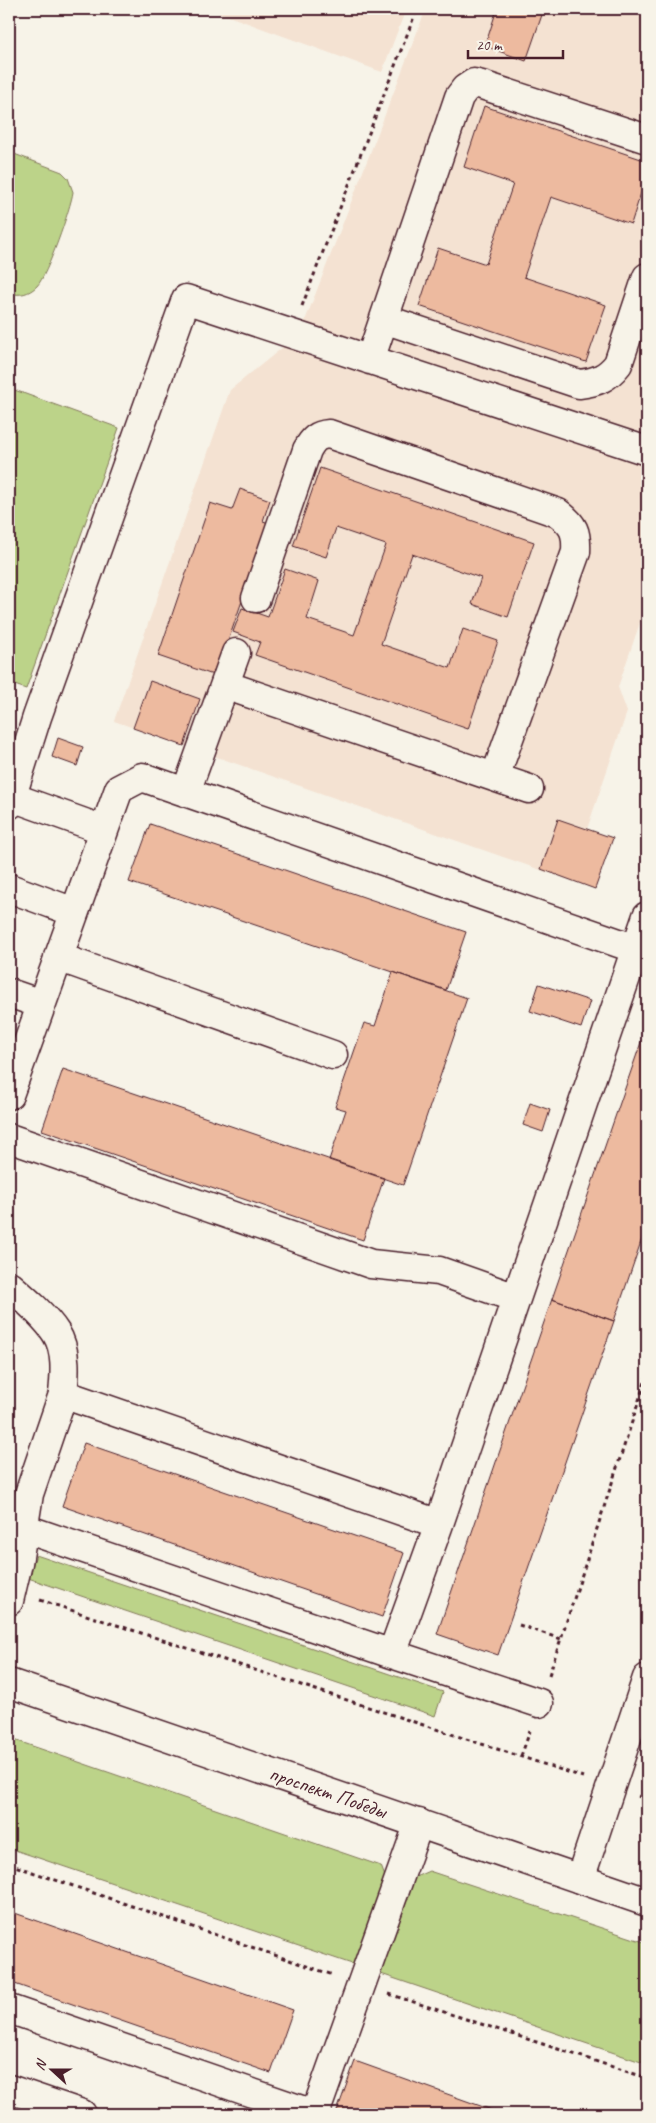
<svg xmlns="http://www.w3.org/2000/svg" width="656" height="2123" viewBox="0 0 656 2123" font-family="Caveat,sans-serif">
<rect width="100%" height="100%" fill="#f7f3e8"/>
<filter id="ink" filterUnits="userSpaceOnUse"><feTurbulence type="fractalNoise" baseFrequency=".02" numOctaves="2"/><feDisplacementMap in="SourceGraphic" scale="10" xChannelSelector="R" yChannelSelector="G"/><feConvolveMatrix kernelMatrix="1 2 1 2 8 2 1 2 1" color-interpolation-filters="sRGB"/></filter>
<g filter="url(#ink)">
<path fill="#f4e2d2" d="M209 9H406L382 72Z
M426 9H647V438L303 326Z
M288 343 647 463V602L618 687 627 712 587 829 613 838 595 889 114 721 230 390Z"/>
<path fill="#bcd389" stroke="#83795a" d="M9 152 62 172 68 178 73 192C71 207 47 276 37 286 29 294 20 296 9 293Z
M9 388 119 428 26 689 9 683Z
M36 1555 443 1692 435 1716 28 1578Z
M9 1738 381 1866 386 1879 355 1965 9 1848Z
M429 1871 647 1943V2064L378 1973 413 1878Z"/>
<path fill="#edba9f" stroke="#4a1f2b" d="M497 9H532L543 12 526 61 485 46Z
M484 106 647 161V174L631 224 551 197 524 277 606 305 586 362 419 306 438 248 486 264 513 184 464 167Z
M320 468 534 542 508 617 472 604 481 578 412 554 381 644 450 668 463 629 498 641 468 729 255 655 260 642 233 632 242 608 268 617 285 569 319 581 307 619 354 635 386 545 336 528 326 557 293 546Z
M240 489 270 500 263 521 269 523 216 676 158 656 210 503 232 510Z
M150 681 200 699 184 746 133 728Z
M58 738 83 747 77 766 52 757Z
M558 819 613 838 595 889 541 869Z
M150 824 466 932 446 990 129 882Z
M393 972 467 998 403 1185 329 1160 346 1110 335 1107 364 1023 375 1026Z
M539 984 590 1001 581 1028 530 1011Z
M647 1025V1224L614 1321 552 1299Z
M63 1069 384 1178 363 1240 42 1130Z
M530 1103 550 1110 543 1132 523 1125Z
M552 1299 614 1321 498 1655 437 1634Z
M84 1443 404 1553 382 1617 62 1506Z
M9 1911 293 2010 271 2073 9 1982Z
M355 2061 503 2114H336Z"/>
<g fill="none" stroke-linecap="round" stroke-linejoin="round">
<g stroke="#4a1f2b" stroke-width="31">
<path id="minor" d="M384 319 579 384C597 382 607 378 618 364L647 277
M370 360 459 97 465 89 474 83 482 85 647 139
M256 598 307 450C313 439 317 435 329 434L558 513C574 525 577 532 576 552L495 777
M225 685 529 789
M186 792 236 653
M12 797 104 830
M9 805 37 717 186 299 647 451
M9 888 74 912
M58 957 333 1055
M9 993 41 1004
M9 1095 119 789 142 777 636 949
M9 1138 371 1264 439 1271 516 1298
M9 1285C24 1298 45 1316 56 1333 67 1350 65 1375 63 1394
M23 1528 392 1654 439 1524
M9 1601 18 1563 29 1494 63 1394 439 1524 647 916
M392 1654 539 1703
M580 1879 647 1678
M9 2009 313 2114
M9 2089 82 2114
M315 2114 419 1823"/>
</g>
<g stroke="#4a1f2b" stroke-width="31">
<path id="major" d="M9 1683 647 1902"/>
</g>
<path stroke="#4a1f2b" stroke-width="3" stroke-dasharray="4 4" stroke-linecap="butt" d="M302 306 417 9
M40 1600 583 1777
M519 1625 561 1639
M549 1675 647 1376
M521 1756 530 1731
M638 1796 647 1799
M9 1864 333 1975
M389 1994 647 2078"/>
<use href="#minor" stroke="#f7f3e8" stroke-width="28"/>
<use href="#major" stroke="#f7f3e8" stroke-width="28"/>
</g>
</g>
<g text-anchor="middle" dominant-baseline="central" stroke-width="4" stroke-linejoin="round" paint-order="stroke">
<g font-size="21" fill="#4a1f2b" stroke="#f7f3e8">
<text transform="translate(328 1792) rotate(19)">проспект Победы</text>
</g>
</g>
<rect width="656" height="2123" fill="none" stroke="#f7f3e8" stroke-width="30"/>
<rect x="15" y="15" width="626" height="2093" fill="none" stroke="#4a1f2b" stroke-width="2" filter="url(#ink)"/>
<g transform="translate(52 2070) rotate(291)" stroke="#f7f3e8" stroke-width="4" paint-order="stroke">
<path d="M0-4L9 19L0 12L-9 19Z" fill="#4a1f2b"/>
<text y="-8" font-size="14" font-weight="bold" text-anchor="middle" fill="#4a1f2b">N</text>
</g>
<path d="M468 50v8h95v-8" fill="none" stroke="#4a1f2b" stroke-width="2.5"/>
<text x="476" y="50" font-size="15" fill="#4a1f2b" stroke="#f7f3e8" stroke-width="4" paint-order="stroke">20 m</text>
</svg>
